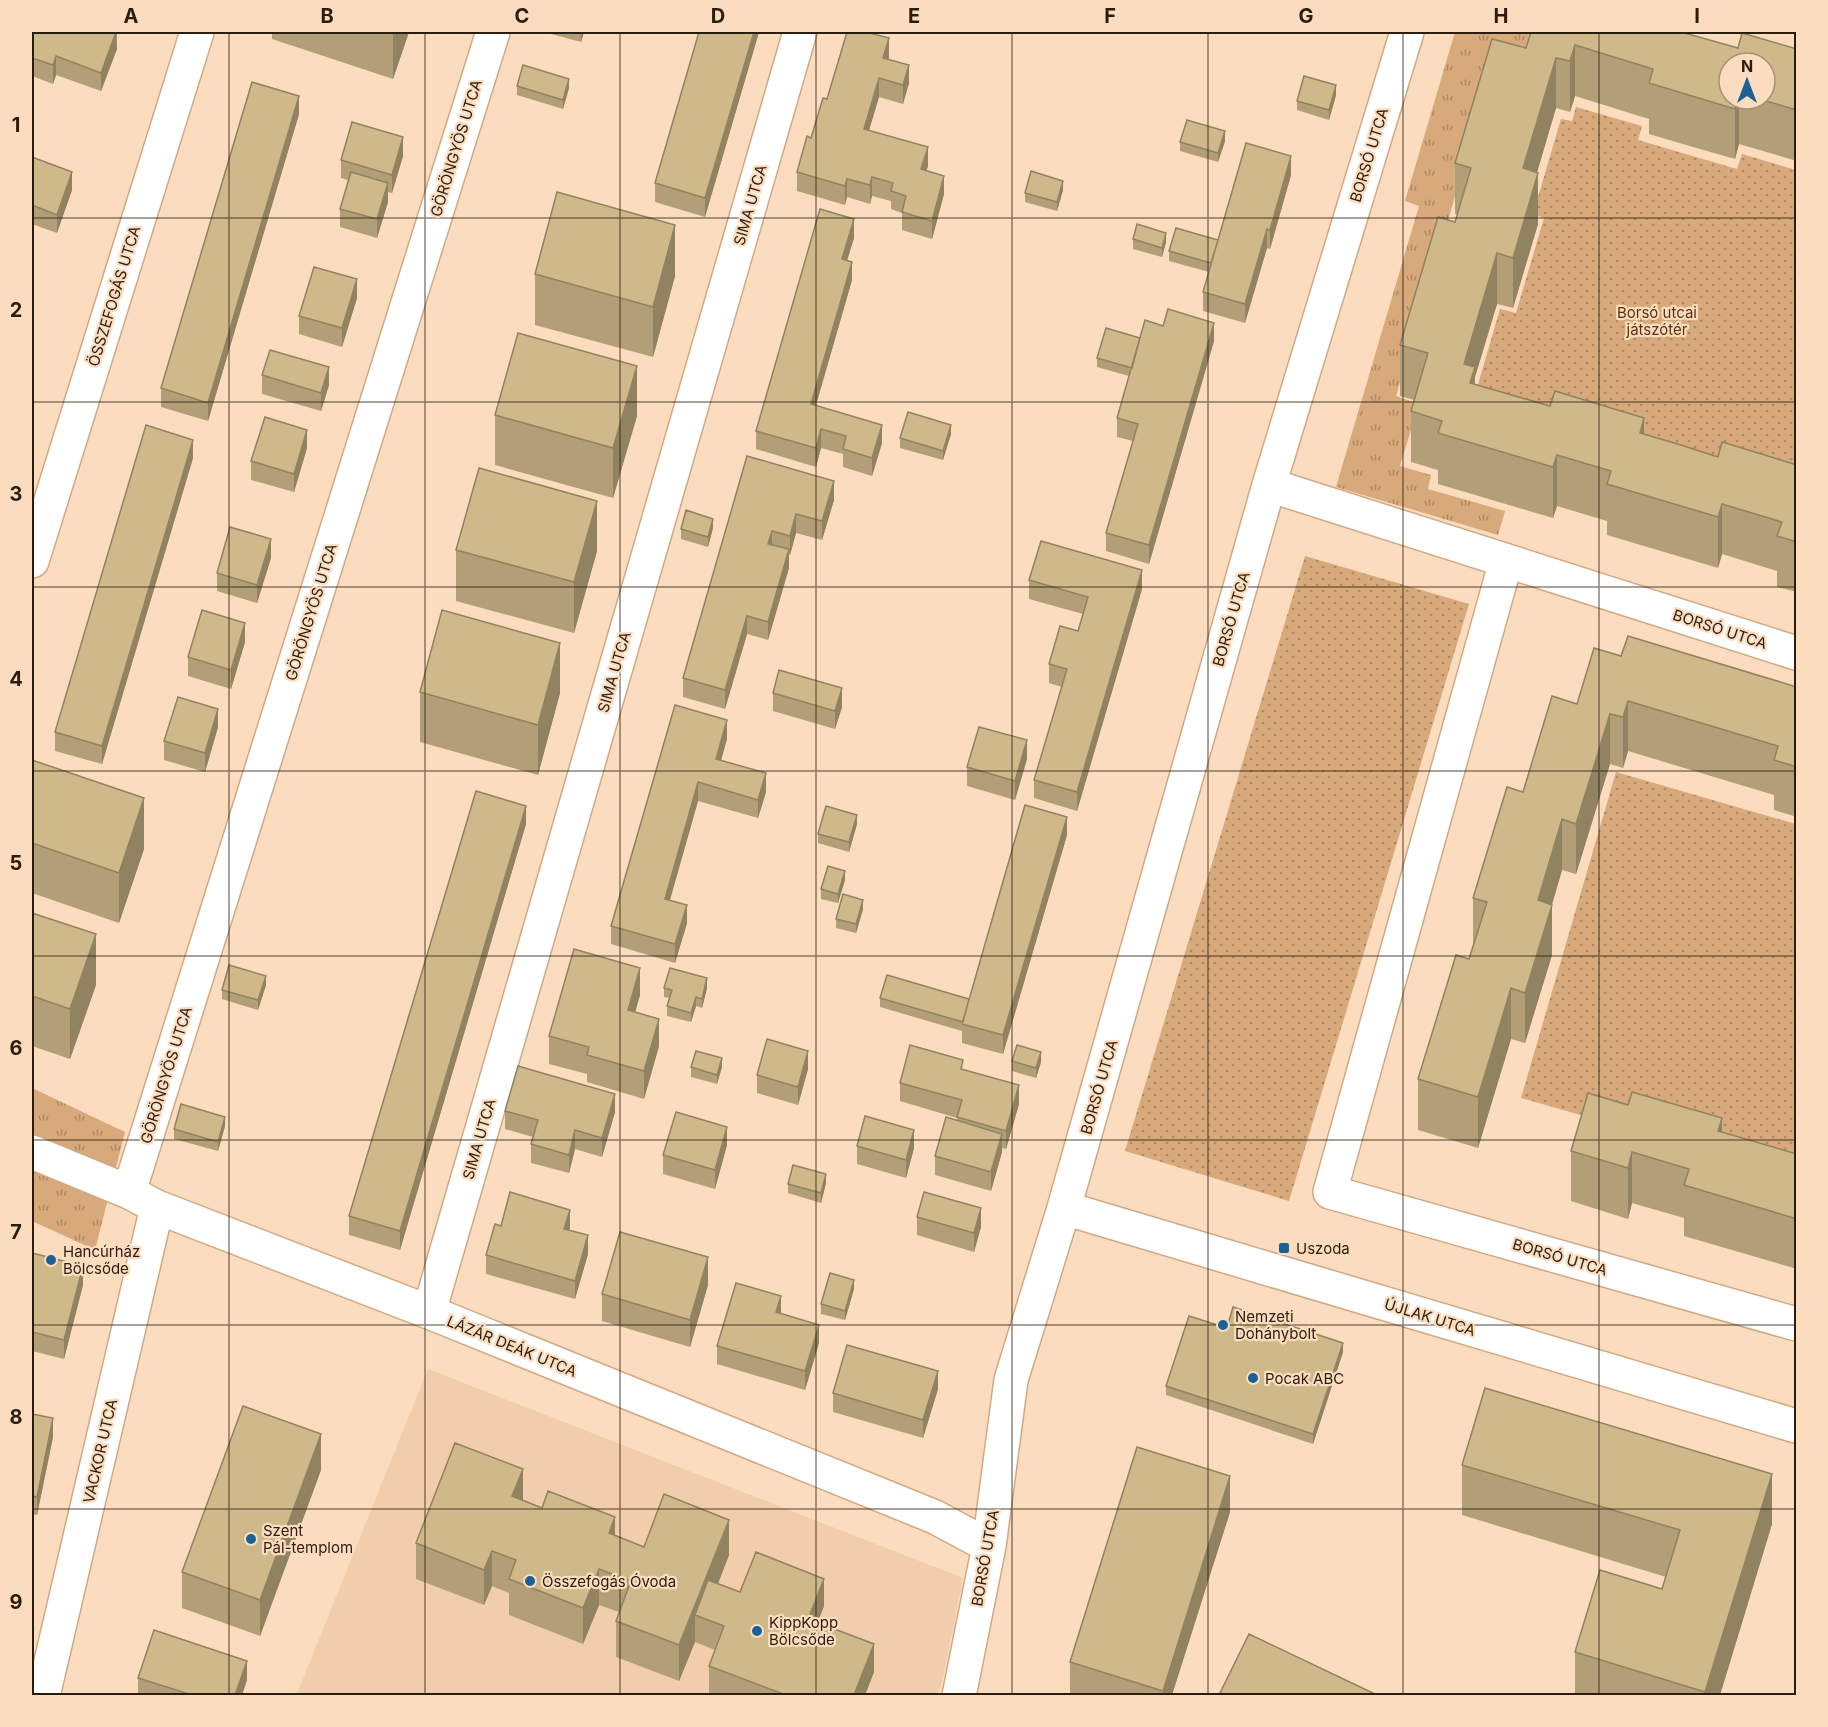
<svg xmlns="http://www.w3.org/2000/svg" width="1828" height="1727" viewBox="0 0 1828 1727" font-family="Inter,sans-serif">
<defs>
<pattern id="grass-tufts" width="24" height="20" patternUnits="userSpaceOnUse" patternTransform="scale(1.5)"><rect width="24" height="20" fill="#d7a97b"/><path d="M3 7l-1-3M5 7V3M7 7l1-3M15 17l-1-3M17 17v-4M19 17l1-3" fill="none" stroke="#af8963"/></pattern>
<pattern id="park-dots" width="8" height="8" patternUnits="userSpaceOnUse" patternTransform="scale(1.5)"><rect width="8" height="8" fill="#d7a97b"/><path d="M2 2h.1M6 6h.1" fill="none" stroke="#af8963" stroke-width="1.8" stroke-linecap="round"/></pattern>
</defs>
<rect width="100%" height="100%" fill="#fcdcbe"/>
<path fill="#f1cdab" d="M428 1369 963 1578 942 1682 937 1695 296 1696Z"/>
<path fill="url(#grass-tufts)" d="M1455 32H1573L1489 82 1396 396 1419 404 1400 466 1431 475 1428 489 1505 511 1498 535 1336 487 1419 206 1405 201Z
M32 1088 125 1132 95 1250 32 1221Z"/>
<path fill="url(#park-dots)" d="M1576 107 1642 126 1638 140 1737 169 1742 154 1796 170V505L1470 412 1500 309 1516 313 1544 218 1533 214 1561 119 1572 121Z
M1305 556 1469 604 1289 1201 1125 1151Z
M1616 772 1796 824V1177L1521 1098Z"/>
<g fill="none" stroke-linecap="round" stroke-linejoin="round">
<g stroke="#d0a984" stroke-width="36">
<path id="minor" d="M1269 485 1796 653
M32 561 197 32
M1506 561 1330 1192 1796 1324
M32 1152 129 1192 157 1207 429 1312 935 1517 989 1546
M129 1192 493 32
M1064 1208 1796 1426
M429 1312 800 32
M43 1696 157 1207
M959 1696 989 1546 1011 1380 1064 1208 1269 485 1407 32"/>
</g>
<use href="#minor" stroke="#fff" stroke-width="33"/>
</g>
<path fill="#b29f77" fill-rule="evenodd" d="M32 32H117V49L101 91 56 75 53 84 32 76Z
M272 32H409L393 79 272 39Z
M544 32H584L581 42Z
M759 32 705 217 655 202V183Z
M1686 32V33L1738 48 1797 49V161L1739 144 1735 159 1693 147 1649 134V119L1575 96 1570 112 1556 108 1537 173 1538 224 1513 308 1497 304 1475 377V384L1718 457 1797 465V592L1777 587V571L1722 554 1718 568 1607 535V521L1557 506 1553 518 1438 484V470L1411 462V411L1414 400 1400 396V345L1455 222 1457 214H1455V163L1526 48ZM1765 63V99H1729Z
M889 57 888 59 909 83 903 104 879 97 869 130 928 166 926 171 944 194 932 239 902 230V213L891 209V201L872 196 870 204 847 197 845 205 797 191V172L827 99Z
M517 86 569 88 563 109 517 95Z
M1336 95 1329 120 1297 110V101Z
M299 114 208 421 161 407V388Z
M1225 141 1218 162 1180 151V142Z
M403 156 392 193 388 192V202L377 238 340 227V209L348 180 341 178V160Z
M32 157 72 190 57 233 32 224Z
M1291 175 1270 249 1267 248 1245 323 1203 311V292L1209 272 1169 261V251L1218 240Z
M1063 190 1057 211 1025 202V193Z
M854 238 847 260 852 280 816 405 882 443 872 476 843 467V454L821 448 816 467 756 449V431Z
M1133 239 1166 242 1162 257 1133 249Z
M535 274 675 276 653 357 535 325Z
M357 298 342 347 299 334V316Z
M1140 338 1214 341 1149 564 1106 551V533L1133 441 1117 437V418L1129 376 1097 367V358Z
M262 375 329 385 321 411 262 394Z
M495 415 637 416 613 498 495 465Z
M951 434 943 460 900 448V438Z
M307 448 294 492 251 480V461Z
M747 456 834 500 822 540 796 533 790 555H789V568L768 640 747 634 725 709 683 697V678Z
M193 458 102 764 55 751V732Z
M713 528 708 547 681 539V529Z
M456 550 597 551 574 633 456 601Z
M271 558 257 603 217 591V573Z
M1029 580 1142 589 1077 811 1034 798V780L1062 687 1049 683V664L1078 631 1083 614 1029 599Z
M245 642 231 689 188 676V657Z
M1621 656 1797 687V817L1774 810V795L1628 751 1623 768 1610 764 1576 874 1562 870 1552 905V955L1525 1043 1511 1039 1478 1148 1418 1130V1079L1469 959 1473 946V898L1523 792 1577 704Z
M420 692 560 693 538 775 420 742Z
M773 693 842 707 835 729 773 711Z
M675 705 727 739 721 760 766 792 758 818 698 801 670 900 687 923 675 963 611 944V926Z
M218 727 205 772 164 760V741Z
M1027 759 1015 800 967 786V767Z
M32 760 144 849 119 923 32 893Z
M526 824 400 1250 349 1235V1216Z
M857 824 849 852 818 843V834Z
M1067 835 1003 1054 962 1043V1031L880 1007V998L969 999Z
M845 880 838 903 821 899V889Z
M863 909 856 933 836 928V919Z
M32 913 96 985 70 1059 32 1046Z
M266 985 258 1010 222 999V990Z
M664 988H707L702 1008 696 1006 691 1022 667 1016V1006L669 998 664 997Z
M640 995 635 1012 659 1046 644 1099 587 1082V1074L549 1064V1036Z
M1012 1061 1041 1062 1036 1078 1012 1071Z
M691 1067H722L717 1084 691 1077Z
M808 1069 798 1105 757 1093V1075Z
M963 1069 1019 1104 1006 1149 1002 1148V1152L991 1191 935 1175V1156L957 1120V1118L900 1101V1083Z
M505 1111 615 1112 602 1157 575 1149 569 1173 531 1163V1144L533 1137 505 1129Z
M225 1126 218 1151 174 1139V1129Z
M1722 1132 1797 1154V1269L1684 1236V1218L1632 1203 1628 1219 1571 1201V1151Z
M727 1145 715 1189 663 1174V1155Z
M857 1146 914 1148 906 1178 857 1164Z
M826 1183 821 1203 788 1193V1184Z
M917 1217 981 1227 974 1252 917 1235Z
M501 1226 570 1228 569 1230 588 1254 575 1299 486 1274V1255Z
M32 1253 83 1285 64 1359 32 1351Z
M708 1285 690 1347 602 1321V1294Z
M854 1289 845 1320 821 1314V1304Z
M819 1343 805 1390 717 1364V1346Z
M1343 1352 1313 1444 1166 1395V1386Z
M938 1389 923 1438 833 1412V1393Z
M32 1414 53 1437 37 1515 32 1514Z
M1462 1465 1772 1524 1720 1695H1575V1652L1662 1589 1666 1577 1462 1515Z
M321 1470 260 1636 182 1608V1572Z
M523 1500 644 1547 729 1555 718 1584 740 1592 824 1606 817 1623 874 1672 865 1695H715L709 1693V1666L715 1650 695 1642 679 1681 616 1657V1621L619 1612 599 1605 583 1644 509 1615V1593L492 1586 484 1605 416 1579V1543Z
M1230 1512 1172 1695H1070V1662Z
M138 1678 247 1680 242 1695H138Z"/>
<path fill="#918261" d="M116 32 117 49 101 91V73Z
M393 32H409L393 79Z
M582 32H584L581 42V33Z
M754 32H759L705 217V198Z
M889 38V57L883 76V58Z
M1575 45V96L1570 112V61Z
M56 56V75L53 84V65Z
M1556 58V108L1523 219V168Z
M909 65V83L903 104V85Z
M879 78V97L864 147V129Z
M569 79V88L563 109V100Z
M1336 85V95L1329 120V110Z
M299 96V114L208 421V403Z
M1737 99H1739V144L1735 159V109Z
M1225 131V141L1218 162V153Z
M403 137V156L392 193V175Z
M928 147V166L921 188V169Z
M1291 156V175L1270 249V230Z
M72 172V190L57 233V215Z
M1538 173V224L1513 308V258Z
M944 176V194L932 239V221Z
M872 177V196L870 204V185Z
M847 179V197L845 205V186Z
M1063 181V190L1057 211V202Z
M388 183V202L377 238V219Z
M854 219V238L842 277V259Z
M675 225V276L653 357V307Z
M1267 229V248L1245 323V304Z
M1166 233V242L1162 257V248Z
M1497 253V304L1475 377V418L1464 364Z
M852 262V280L811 422V404Z
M357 279V298L342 347V328Z
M1214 323V341L1149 564V545Z
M637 366V416L613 498V448Z
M329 367V385L321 411V393Z
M1644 418V469L1640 433Z
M882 425V443L872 476V458Z
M951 425V434L943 460V451Z
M821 429V448L816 467V448Z
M307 430V448L294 492V474Z
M193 440V458L102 764V746Z
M1557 455V506L1553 518V467Z
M834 481V500L822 540V521Z
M597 501V551L574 633V582Z
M1722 504V554L1718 568V517Z
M796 514V533L790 555V536Z
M713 519V528L708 547V537Z
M772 531V550L768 544Z
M271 539V558L257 603V585Z
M789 549V568L768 640V622Z
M1142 570V589L1077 811V792Z
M747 616V634L725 709V690Z
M245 623V642L231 689V670Z
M560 643V693L538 775V725Z
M842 688V707L835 729V711Z
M1628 701V751L1623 768V717Z
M218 709V727L205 772V753Z
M1610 714V764L1576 874V824Z
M727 720V739L716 778V759Z
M1027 740V759L1015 800V781Z
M766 773V792L758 818V800Z
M698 782V801L665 917V899Z
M144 798V849L119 923V873Z
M526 806V824L400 1250V1231Z
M857 815V824L849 852V842Z
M1067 817V835L1003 1054V1035Z
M1562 819V870L1538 951V900Z
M845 871V880L838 903V894Z
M863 900V909L856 933V924Z
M687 905V923L675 963V944Z
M1552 905V955L1525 1043V993Z
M96 934V985L70 1059V1009Z
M640 968V995L628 1038V1010Z
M266 976V985L258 1010V1000Z
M707 978V988L702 1008V999Z
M1511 988V1039L1478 1148V1097Z
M696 997V1006L691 1022V1013Z
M659 1019V1046L644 1099V1071Z
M808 1051V1069L798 1105V1087Z
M1041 1052V1062L1036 1078V1068Z
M722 1058V1067L717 1084V1075Z
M1019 1085V1104L1006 1149V1131Z
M615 1094V1112L602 1157V1138Z
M225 1117V1126L218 1151V1142Z
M1722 1118V1169L1718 1131Z
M727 1127V1145L715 1189V1170Z
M575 1130V1149L569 1173V1155Z
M914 1130V1148L906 1178V1160Z
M1002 1134V1152L991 1191V1172Z
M1632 1152V1203L1628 1219V1168Z
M826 1174V1183L821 1203V1193Z
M981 1208V1227L974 1252V1233Z
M570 1210V1228L564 1247V1229Z
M588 1235V1254L575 1299V1281Z
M708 1257V1285L690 1347V1320Z
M83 1266V1285L64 1359V1340Z
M854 1280V1289L845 1320V1311Z
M781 1296V1315L776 1312Z
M819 1325V1343L805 1390V1371Z
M1343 1343V1352L1313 1444V1434Z
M938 1371V1389L923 1438V1420Z
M53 1418V1437L37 1515V1497Z
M321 1434V1470L260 1636V1600Z
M523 1469V1505L512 1496Z
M1772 1474V1524L1720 1695H1705V1692Z
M1230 1476V1512L1172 1695H1163V1691Z
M615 1517V1552L609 1533Z
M729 1520V1555L704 1619 695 1615V1642L679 1681V1645Z
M492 1551V1586L484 1605V1570Z
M599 1569V1605L583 1644V1608Z
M824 1579V1606L808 1647V1619Z
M874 1644V1672L865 1695H854Z
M247 1661V1680L242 1695H235Z"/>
<path fill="#cfb98a" stroke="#918261" stroke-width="1.5" d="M32 32H116L101 73 56 56 53 65 32 58Z
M699 32H754L705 198 655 183Z
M847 32H866L889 38 883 58 909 65 903 85 879 78 864 129 928 147 921 169 944 176 932 221 902 212 906 196 891 191 893 183 872 177 870 185 847 179 845 186 797 172 807 136 811 138 823 98 827 99Z
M1531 32H1681L1738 48 1742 33 1797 49V110L1759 99H1765V63H1729V99H1737L1735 109 1649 83 1653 69 1575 45 1570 61 1556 58 1523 168 1538 173 1526 214 1513 258 1497 253 1464 364 1475 367 1470 383 1550 406 1555 391 1644 418 1640 433 1681 445 1718 457 1722 442 1797 465V542L1777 536 1782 522 1722 504 1718 517 1607 484 1611 471 1557 455 1553 467 1438 433 1442 421 1411 411 1428 353 1400 345 1438 217 1455 222 1471 168 1455 163 1492 39 1526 48Z
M523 65 569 79 563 100 517 86Z
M1304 76 1336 85 1329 110 1297 101Z
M252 82 299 96 208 403 161 388Z
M1187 120 1225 131 1218 153 1180 142Z
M352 122 403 137 392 175 341 160Z
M1246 143 1291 156 1270 230 1267 229 1245 304 1203 292Z
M32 157 72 172 57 215 32 205Z
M1031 171 1063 181 1057 202 1025 193Z
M351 172 388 183 377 219 340 209Z
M557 192 675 225 653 307 535 274Z
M820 209 854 219 842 259 852 262 811 404 882 425 872 458 843 449 846 436 821 429 816 448 756 431Z
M1137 224 1166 233 1162 248 1133 239Z
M1176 228 1218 240 1211 263 1169 251Z
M314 267 357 279 342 328 299 316Z
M1168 309 1214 323 1149 545 1106 533 1138 424 1117 418 1145 320 1163 326Z
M1106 328 1140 338 1132 368 1097 358Z
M518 333 637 366 613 448 495 415Z
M270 350 329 367 321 393 262 375Z
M908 412 951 425 943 451 900 438Z
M265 417 307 430 294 474 251 461Z
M146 425 193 440 102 746 55 732Z
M747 456 834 481 822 521 796 514 790 536 772 531 768 544 789 549 768 622 747 616 725 690 683 678Z
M479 468 597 501 574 582 456 550Z
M686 510 713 519 708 537 681 529Z
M230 527 271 539 257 585 217 573Z
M1041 541 1142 570 1077 792 1034 780 1067 669 1049 664 1060 626 1078 631 1088 597 1029 580Z
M202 610 245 623 231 670 188 657Z
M442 610 560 643 538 725 420 692Z
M1628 636 1797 687V767L1774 760 1778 746 1628 701 1623 717 1610 714 1576 824 1562 819 1538 900 1552 905 1525 993 1511 988 1478 1097 1418 1079 1456 955 1469 959 1487 902 1473 898 1507 787 1523 792 1552 696 1577 704 1594 648 1621 656Z
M779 670 842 688 835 711 773 693Z
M178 697 218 709 205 753 164 741Z
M675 705 727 720 716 759 766 773 758 800 698 782 665 899 687 905 675 944 611 926Z
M979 727 1027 740 1015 781 967 767Z
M32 760 144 798 119 873 32 843Z
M476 791 526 806 400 1231 349 1216Z
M1025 805 1067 817 1003 1035 962 1024Z
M826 806 857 815 849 842 818 834Z
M828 866 845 871 838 894 821 889Z
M843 894 863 900 856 924 836 919Z
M32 913 96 934 70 1009 32 996Z
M574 949 640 968 628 1010 659 1019 644 1071 587 1055 589 1047 549 1036Z
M229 965 266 976 258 1000 222 990Z
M670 968 707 978 702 999 696 997 691 1013 667 1006 672 990 664 988Z
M887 975 969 999 963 1022 880 998Z
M767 1039 808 1051 798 1087 757 1075Z
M910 1045 963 1060 961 1069 1019 1085 1006 1131 957 1117 962 1100 900 1083Z
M1017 1045 1041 1052 1036 1068 1012 1061Z
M696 1051 722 1058 717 1075 691 1067Z
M518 1066 615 1094 602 1138 575 1130 569 1155 531 1144 538 1120 505 1111Z
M1632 1092 1722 1118 1718 1131 1797 1154V1219L1684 1185 1689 1169 1632 1152 1628 1168 1571 1151 1588 1093 1628 1105Z
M181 1104 225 1117 218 1142 174 1129Z
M676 1112 727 1127 715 1170 663 1155Z
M865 1116 914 1130 906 1160 857 1146Z
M946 1117 1002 1134 991 1172 935 1156Z
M793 1165 826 1174 821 1193 788 1184Z
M510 1192 570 1210 564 1229 588 1235 575 1281 486 1255 495 1224 501 1226Z
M924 1192 981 1208 974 1233 917 1217Z
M620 1232 708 1257 690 1320 602 1294Z
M32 1253 83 1266 64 1340 32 1332Z
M830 1273 854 1280 845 1311 821 1304Z
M736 1283 781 1296 776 1312 819 1325 805 1371 717 1346Z
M1233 1307 1343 1343 1313 1434 1166 1386 1189 1316 1227 1328Z
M847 1345 938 1371 923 1420 833 1393Z
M1485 1388 1772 1474 1705 1692 1575 1652 1600 1570 1662 1589 1680 1530 1462 1465Z
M243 1406 321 1434 260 1600 182 1572Z
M32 1414 53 1418 37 1497 32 1496Z
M455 1443 523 1469 512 1496 542 1508 548 1491 615 1517 609 1533 644 1547 664 1494 729 1520 679 1645 616 1621 631 1581 599 1569 583 1608 509 1579 516 1560 492 1551 484 1570 416 1543Z
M1137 1447 1230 1476 1163 1691 1070 1662Z
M756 1552 824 1579 808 1619 874 1644 854 1695H786L709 1666 724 1626 695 1615 708 1580 740 1592Z
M154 1630 247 1661 235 1695H192L138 1678Z
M1249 1634 1377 1695H1219Z"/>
<path fill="none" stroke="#2b1d0e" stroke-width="1.5" stroke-opacity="0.55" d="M229 32V1696M425 32V1696M620 32V1696M816 32V1696M1012 32V1696M1208 32V1696M1403 32V1696M1599 32V1696M32 218H1796M32 402H1796M32 587H1796M32 771H1796M32 956H1796M32 1140H1796M32 1325H1796M32 1509H1796"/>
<g fill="#1a6196" stroke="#fcdcbe" stroke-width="2">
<rect x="1278" y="1242" width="12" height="12" rx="3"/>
<circle cx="51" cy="1260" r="6"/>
<circle cx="1223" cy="1325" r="6"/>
<circle cx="1253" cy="1378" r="6"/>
<circle cx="251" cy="1539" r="6"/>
<circle cx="530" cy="1581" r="6"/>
<circle cx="757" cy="1631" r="6"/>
</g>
<g text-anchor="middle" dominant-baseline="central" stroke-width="4.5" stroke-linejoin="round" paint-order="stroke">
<g font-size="15" fill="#2b1d0e" stroke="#fcdcbe">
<text transform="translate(456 148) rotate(-73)">GÖRÖNGYÖS UTCA</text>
<text transform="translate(1369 155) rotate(-73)">BORSÓ UTCA</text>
<text transform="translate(750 205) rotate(-74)">SIMA UTCA</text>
<text transform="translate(114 296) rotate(-73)">ÖSSZEFOGÁS UTCA</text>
<text transform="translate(311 612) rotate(-73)">GÖRÖNGYÖS UTCA</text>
<text transform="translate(1231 619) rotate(-74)">BORSÓ UTCA</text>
<text transform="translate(1720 629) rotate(18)">BORSÓ UTCA</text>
<text transform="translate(614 672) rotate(-74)">SIMA UTCA</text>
<text transform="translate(166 1075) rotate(-73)">GÖRÖNGYÖS UTCA</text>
<text transform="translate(1099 1087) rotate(-74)">BORSÓ UTCA</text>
<text transform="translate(479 1139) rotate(-74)">SIMA UTCA</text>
<text transform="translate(1560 1257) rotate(16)">BORSÓ UTCA</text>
<text transform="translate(1430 1317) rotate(17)">ÚJLAK UTCA</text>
<text transform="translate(512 1346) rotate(22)">LÁZÁR DEÁK UTCA</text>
<text transform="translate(100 1451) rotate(-77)">VACKOR UTCA</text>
<text transform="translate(985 1558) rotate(-80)">BORSÓ UTCA</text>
</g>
<g font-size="15" fill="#56350f" stroke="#fcdcbe">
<text x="1657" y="312">Borsó utcai<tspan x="1657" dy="17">játszótér</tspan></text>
</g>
<g font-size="15" fill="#2b1d0e" stroke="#fcdcbe" text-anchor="start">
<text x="1296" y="1248">Uszoda</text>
<text x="63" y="1251">Hancúrház<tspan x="63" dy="17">Bölcsőde</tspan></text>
<text x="1235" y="1316">Nemzeti<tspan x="1235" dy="17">Dohánybolt</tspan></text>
<text x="1265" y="1378">Pocak ABC</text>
<text x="263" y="1530">Szent<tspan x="263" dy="17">Pál-templom</tspan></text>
<text x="542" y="1581">Összefogás Óvoda</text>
<text x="769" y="1622">KippKopp<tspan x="769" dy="17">Bölcsőde</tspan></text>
</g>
</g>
<rect width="1828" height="1727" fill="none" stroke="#fcdcbe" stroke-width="66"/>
<g transform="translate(1747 81)"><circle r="28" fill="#fcdcbe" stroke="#a89078" stroke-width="1.5"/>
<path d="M0-4.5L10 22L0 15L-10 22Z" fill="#1a6196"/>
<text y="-9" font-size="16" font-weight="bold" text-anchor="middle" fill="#2b1d0e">N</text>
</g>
<rect x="33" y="33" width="1762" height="1661" fill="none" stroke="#2b1d0e" stroke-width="2"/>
<g font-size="20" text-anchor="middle" font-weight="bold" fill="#2b1d0e">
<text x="131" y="23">A</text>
<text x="327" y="23">B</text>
<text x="522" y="23">C</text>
<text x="718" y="23">D</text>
<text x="914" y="23">E</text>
<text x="1110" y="23">F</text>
<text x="1306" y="23">G</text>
<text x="1501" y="23">H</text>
<text x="1697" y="23">I</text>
<text x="16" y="132">1</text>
<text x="16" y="317">2</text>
<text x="16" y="501">3</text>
<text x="16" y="686">4</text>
<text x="16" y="870">5</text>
<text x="16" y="1055">6</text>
<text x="16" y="1239">7</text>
<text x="16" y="1424">8</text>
<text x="16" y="1609">9</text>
</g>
</svg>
